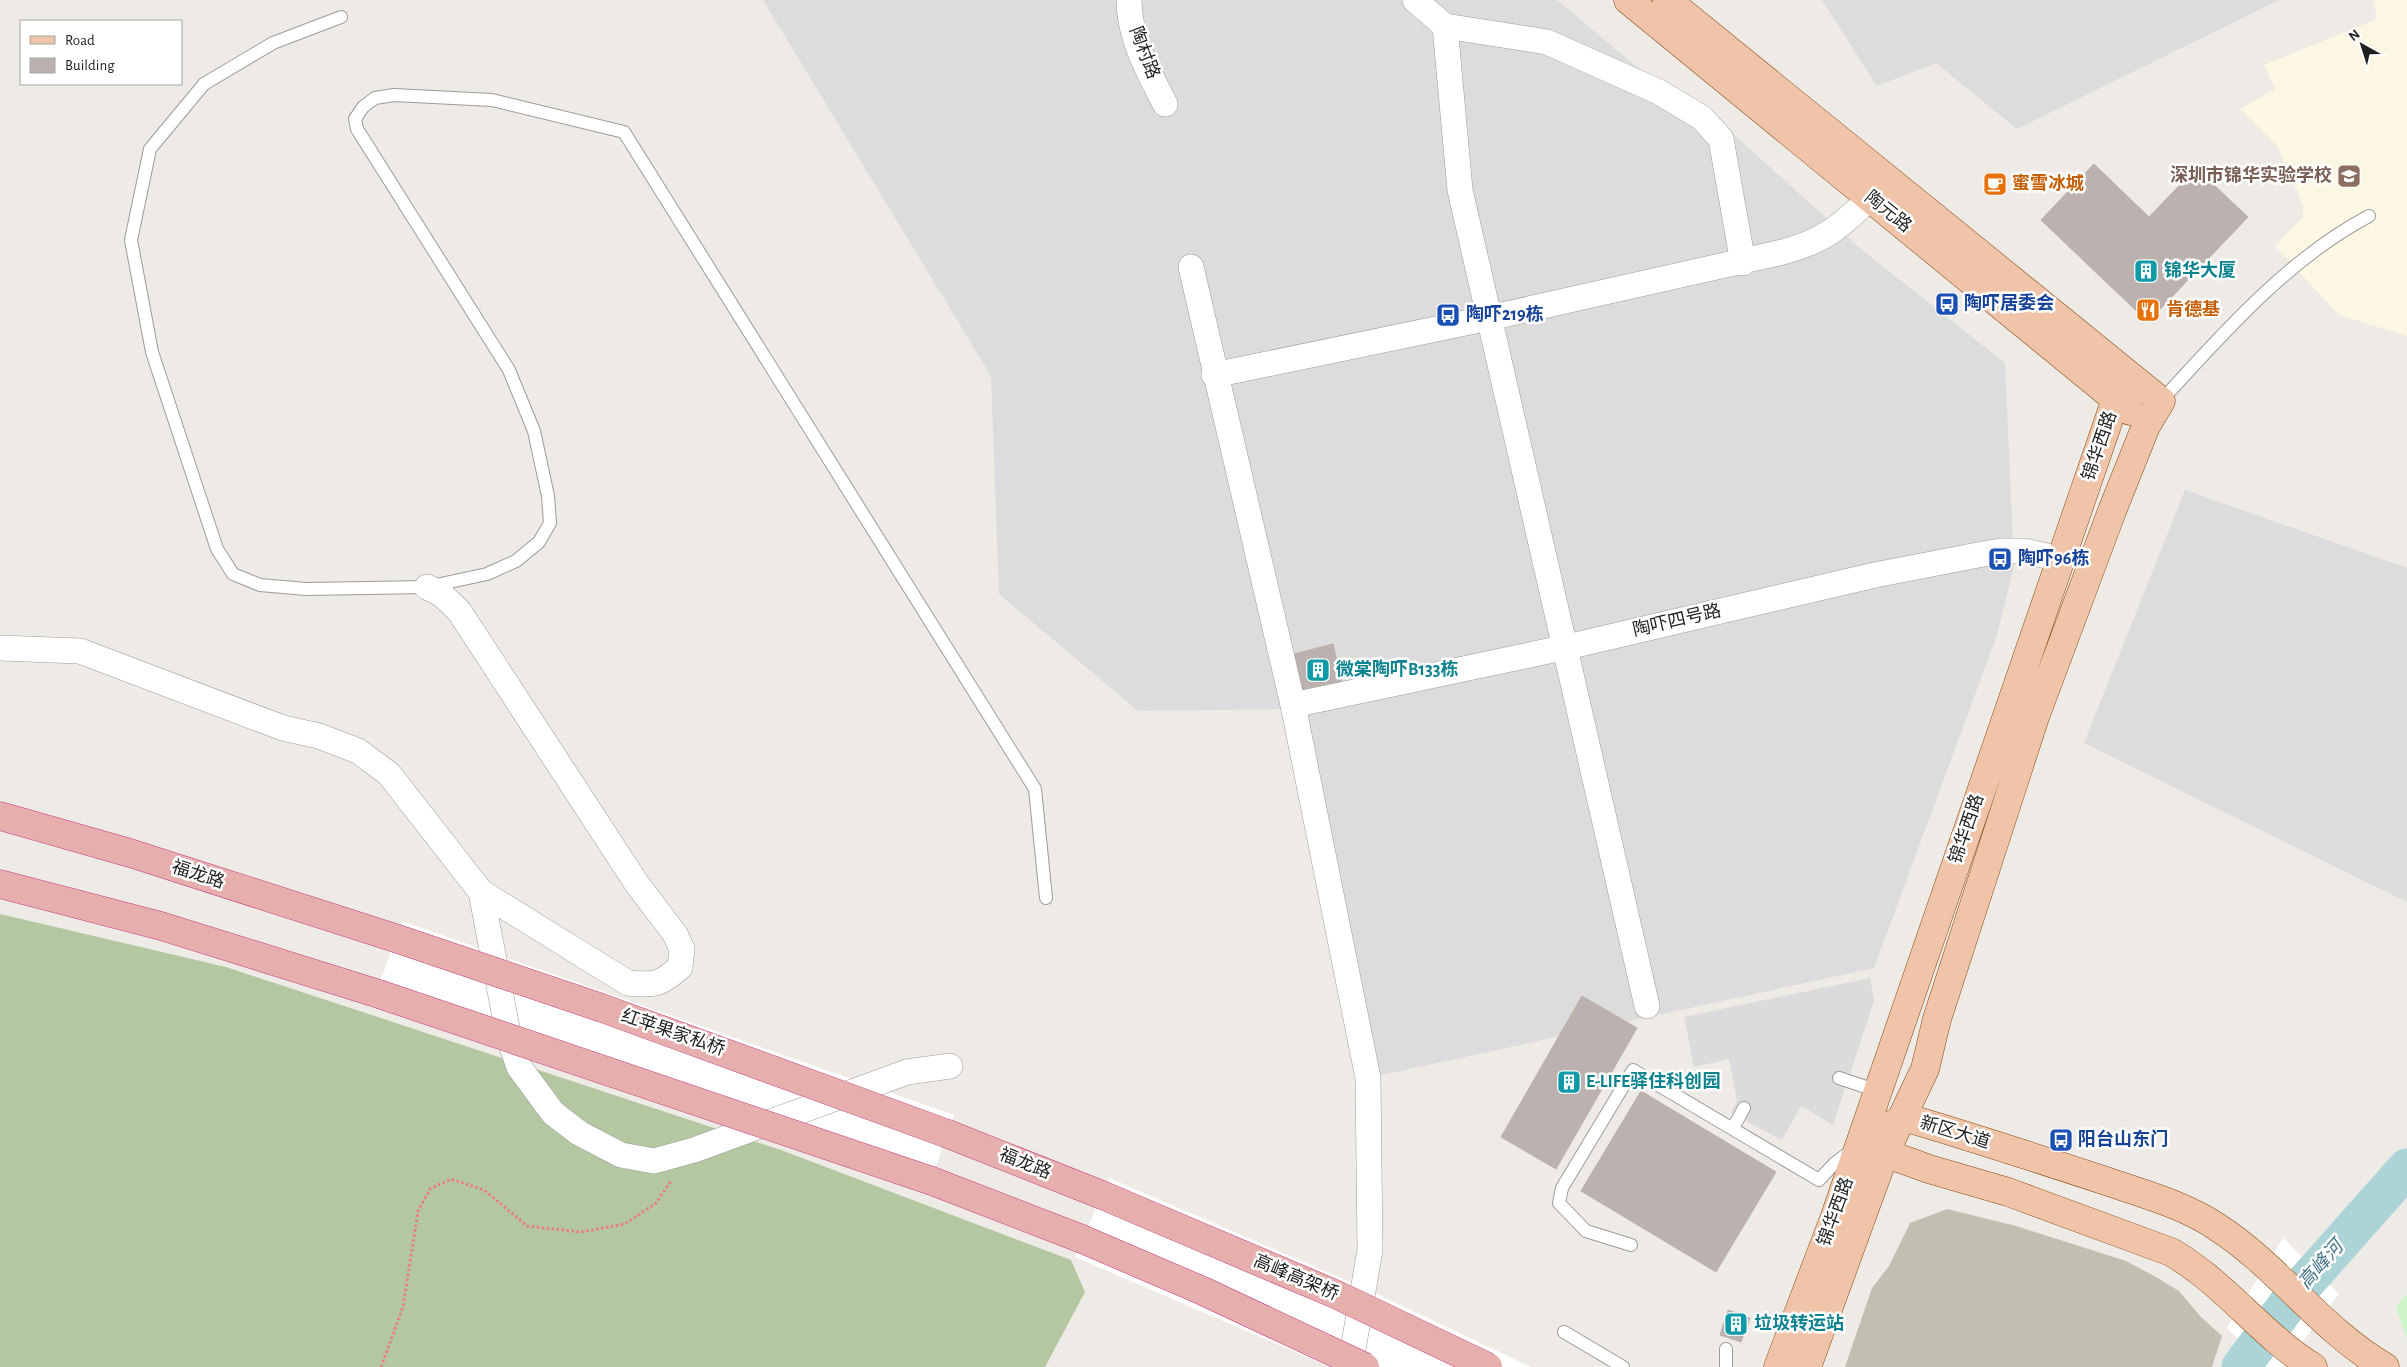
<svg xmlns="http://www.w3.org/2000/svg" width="2407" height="1367" viewBox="0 0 2407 1367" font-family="'Alegreya Sans','Noto Sans SC',sans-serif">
<rect width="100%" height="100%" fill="#eeeae6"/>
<path fill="#dcdcdc" d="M763 0H1557L1656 83 1732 133 1862 250 2005 363 2014 567 1997 635 1874 968 1368 1078 1294 709 1138 711 999 594 991 376Z
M1822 0H2279L2017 129 1936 63 1877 86Z
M2185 490 2407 568V902L2084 743Z"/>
<path fill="#fbf7e2" d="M2373 0H2407V336L2339 315 2275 246 2303 217V205L2278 147 2240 109 2275 89 2264 65 2377 19Z"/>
<path fill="#c2bfb2" d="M1947 1209 2016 1226 2126 1261 2156 1277 2179 1291 2200 1316 2222 1336 2212 1367H1845L1872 1288 1889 1266 1910 1223Z"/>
<path fill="#b3c8a0" d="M0 914 226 967 781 1150 1071 1260 1085 1292 1045 1367H0Z"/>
<path fill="#cdf3c8" d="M2407 1294V1339L2396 1307Z"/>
<path fill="#dbdbdb" d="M1870 978 1874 1001 1833 1125 1801 1106 1782 1140 1731 1113 1737 1100 1729 1059 1694 1067 1684 1017Z"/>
<path fill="#fff" d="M402 921 954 1115 926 1194 374 999Z
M1109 1178 1371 1291 1531 1367H1330L1075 1257Z
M2283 1238 2339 1294 2283 1367H2266L2227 1328Z"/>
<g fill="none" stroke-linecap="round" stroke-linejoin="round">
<path stroke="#acd4d6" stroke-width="39" d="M2241 1367 2296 1293 2407 1168"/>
</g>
<path fill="#bbb2af" stroke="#beafaa" d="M2094 164 2149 217 2196 168 2248 217 2148 322 2041 220Z
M1333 644 1343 687 1303 696 1294 654Z
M1582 996 1637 1028 1556 1169 1501 1137Z
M1641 1091 1776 1172 1716 1272 1581 1191Z
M1728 1310 1750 1318 1741 1342 1720 1335Z"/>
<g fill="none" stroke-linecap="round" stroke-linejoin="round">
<g stroke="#9c9c9c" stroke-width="14">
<path id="service" d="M341 17 273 43 204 84 150 149 131 240 152 352 217 549 233 574 260 585 306 589 427 587 487 574 516 561 539 542 550 523 548 496 534 431 509 370 357 129 355 119 363 107 375 98 394 95 492 100 624 132 1035 789 1046 898
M2161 401C2222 334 2289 258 2369 216
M1839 1078 1878 1091
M1733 1128 1744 1108
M1631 1245 1586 1231 1559 1203 1562 1188 1633 1070 1819 1180 1834 1164 1852 1150
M1564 1332 1623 1367
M1726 1367V1349"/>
</g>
<g stroke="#9c9c9c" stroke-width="26">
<path id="minor" d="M1129 0C1129 38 1149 72 1165 104
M1415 0 1445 26 1547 42 1659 92 1702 118 1721 139 1743 263
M1445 26 1460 190 1647 1006
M1191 267 1293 705 1368 1078 1370 1250 1350 1367
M1214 375 1489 318 1783 252C1824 241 1840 227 1870 198
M0 648 80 651 283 728 319 736 358 751 389 774 481 892 628 983C654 985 659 986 680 967L682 949 675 934 637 884 459 611 441 594 427 587
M1293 705 1567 647 1875 575 1978 555 2001 551H2024L2061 559
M481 892 509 1038 519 1067 553 1113 579 1133 621 1155 654 1161 694 1150 907 1072 950 1066"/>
</g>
<g stroke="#874b12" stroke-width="29">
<path id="primary" d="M1628 0 2130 411
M1667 0 2161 401
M1889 1127 1904 1117C1972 1137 2039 1159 2106 1181 2143 1194 2185 1205 2217 1227 2279 1267 2320 1329 2385 1367
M1868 1147 1929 1169 2008 1192 2171 1252C2225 1283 2261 1335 2313 1367
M1778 1367 1835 1216 2116 399
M1807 1367 1885 1153 1925 1069 1937 1019 2035 717 2112 511 2146 426 2161 401"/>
</g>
<g stroke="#c53a83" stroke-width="29">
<path id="trunk" d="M0 816 130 853 395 938
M0 884 161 926 379 994
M948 1134 1102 1195
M932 1181 1082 1239"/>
</g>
<path stroke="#e97d85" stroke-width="3" stroke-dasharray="2.5 2.5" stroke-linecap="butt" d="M381 1367 403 1307 418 1211 430 1189 451 1179 484 1190 527 1226 581 1232 625 1224 656 1203 671 1181"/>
<use href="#service" stroke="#fff" stroke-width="12"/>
<use href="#minor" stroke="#fff" stroke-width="25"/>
<use href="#primary" stroke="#f0c4a9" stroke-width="28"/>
<use href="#trunk" stroke="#e6aeac" stroke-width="28"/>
<g stroke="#c53a83" stroke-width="29" stroke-linecap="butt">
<path id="trunk-bridge" d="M395 938 602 1008 948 1134
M379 994 932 1181
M1102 1195 1335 1294 1488 1367
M1082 1239 1203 1291 1365 1367"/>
</g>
<use href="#trunk-bridge" stroke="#e6aeac" stroke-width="28"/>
</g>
<defs>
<g id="school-square" transform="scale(1.25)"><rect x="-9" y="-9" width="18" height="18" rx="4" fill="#8d6e63" stroke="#fff"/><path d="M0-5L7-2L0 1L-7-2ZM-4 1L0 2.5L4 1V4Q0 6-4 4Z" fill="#fff"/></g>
<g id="cafe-square" transform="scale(1.25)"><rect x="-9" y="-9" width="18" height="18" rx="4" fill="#e8710a" stroke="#fff"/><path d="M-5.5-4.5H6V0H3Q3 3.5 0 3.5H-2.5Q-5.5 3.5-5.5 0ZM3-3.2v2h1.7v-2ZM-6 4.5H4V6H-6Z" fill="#fff"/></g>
<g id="building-square" transform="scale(1.25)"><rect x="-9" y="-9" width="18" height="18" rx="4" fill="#0f9aa8" stroke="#fff"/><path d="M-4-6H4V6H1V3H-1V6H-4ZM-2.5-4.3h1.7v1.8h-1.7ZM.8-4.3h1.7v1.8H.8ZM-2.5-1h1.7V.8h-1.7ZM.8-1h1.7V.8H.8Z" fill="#fff"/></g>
<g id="bus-square" transform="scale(1.25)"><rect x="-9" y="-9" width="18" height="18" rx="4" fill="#1a4fb4" stroke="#fff"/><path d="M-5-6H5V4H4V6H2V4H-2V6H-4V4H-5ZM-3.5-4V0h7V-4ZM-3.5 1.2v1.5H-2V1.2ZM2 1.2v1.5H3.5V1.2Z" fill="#fff"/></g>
<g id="restaurant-square" transform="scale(1.25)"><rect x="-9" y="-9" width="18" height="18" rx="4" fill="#e8710a" stroke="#fff"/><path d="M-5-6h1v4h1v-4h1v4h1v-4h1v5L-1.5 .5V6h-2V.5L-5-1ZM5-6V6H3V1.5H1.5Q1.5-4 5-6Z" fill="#fff"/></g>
</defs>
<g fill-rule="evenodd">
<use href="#school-square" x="2349" y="176"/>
<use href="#cafe-square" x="1995" y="184"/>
<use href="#building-square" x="2146" y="271"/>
<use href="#bus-square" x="1947" y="304"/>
<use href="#restaurant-square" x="2148" y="310"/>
<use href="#bus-square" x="1448" y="315"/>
<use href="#bus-square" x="2000" y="559"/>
<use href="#building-square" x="1318" y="670"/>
<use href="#building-square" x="1569" y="1082"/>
<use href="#bus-square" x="2061" y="1140"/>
<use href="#building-square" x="1736" y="1324"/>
</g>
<g text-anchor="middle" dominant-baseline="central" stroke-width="5" stroke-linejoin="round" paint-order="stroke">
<g font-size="18" fill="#1f1f1f" stroke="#fff">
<text transform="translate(1144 53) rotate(69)">陶村路</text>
<text transform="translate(1888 212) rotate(39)">陶元路</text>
<text transform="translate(2100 446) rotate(-71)">锦华西路</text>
<text transform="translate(1677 621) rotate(-13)">陶吓四号路</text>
<text transform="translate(1967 829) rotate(-71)">锦华西路</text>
<text transform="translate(198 875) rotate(18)">福龙路</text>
<text transform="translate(673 1033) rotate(19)">红苹果家私桥</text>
<text transform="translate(1955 1133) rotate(17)">新区大道</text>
<text transform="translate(1025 1164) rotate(22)">福龙路</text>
<text transform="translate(1836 1212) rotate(-70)">锦华西路</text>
<text transform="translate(1296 1278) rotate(23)">高峰高架桥</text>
</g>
<g font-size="18" font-weight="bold" fill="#785e54" stroke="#fff" text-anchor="end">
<text x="2332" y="176">深圳市锦华实验学校</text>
</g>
<g font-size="18" font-weight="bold" fill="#c56008" stroke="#fff" text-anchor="start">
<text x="2012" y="184">蜜雪冰城</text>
<text x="2166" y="310">肯德基</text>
</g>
<g font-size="18" font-weight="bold" fill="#0d838f" stroke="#fff" text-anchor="start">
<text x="2164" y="271">锦华大厦</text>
<text x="1336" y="670">微棠陶吓B133栋</text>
<text x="1586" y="1082">E-LIFE驿住科创园</text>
<text x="1754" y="1324">垃圾转运站</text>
</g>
<g font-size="18" font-weight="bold" fill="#164399" stroke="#fff" text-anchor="start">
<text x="1964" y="304">陶吓居委会</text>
<text x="1466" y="315">陶吓219栋</text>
<text x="2018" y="559">陶吓96栋</text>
<text x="2078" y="1140">阳台山东门</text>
</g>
<g font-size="19" font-style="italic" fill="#4c788d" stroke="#fff">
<text transform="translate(2321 1265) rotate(-49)">高峰河</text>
</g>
</g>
<rect x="20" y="20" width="162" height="65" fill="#ffffff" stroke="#a5a5a5"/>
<rect x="30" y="36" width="25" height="8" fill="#f0c4a9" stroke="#a5a5a5"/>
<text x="65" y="45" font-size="15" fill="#1f1f1f">Road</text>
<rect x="30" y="58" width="25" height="15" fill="#bbb2af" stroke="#a5a5a5"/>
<text x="65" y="70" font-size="15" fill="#1f1f1f">Building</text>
<g transform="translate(2362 45) rotate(321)" stroke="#ffffff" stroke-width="4" paint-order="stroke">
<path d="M0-4L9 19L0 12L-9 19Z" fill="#1f1f1f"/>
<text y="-8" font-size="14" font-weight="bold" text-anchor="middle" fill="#1f1f1f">N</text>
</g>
</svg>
